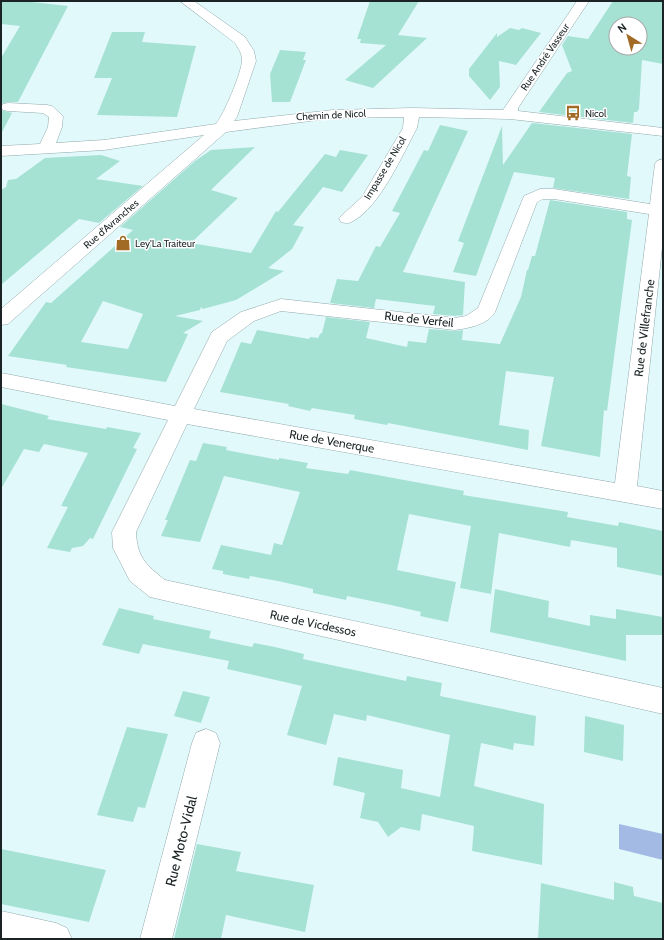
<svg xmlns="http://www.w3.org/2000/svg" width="664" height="940" viewBox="0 0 664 940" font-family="Cabin,sans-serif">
<rect width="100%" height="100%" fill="#e2f9fc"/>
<path fill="#a3bbe4" d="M619 824 663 834V860L619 849Z"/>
<path fill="#a6e2d3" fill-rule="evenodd" d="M1 1H23L68 6 18 102H8L1 104V58L20 26 1 24Z
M370 1H419L398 35 427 38 373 88 345 80 386 45 360 43 361 39H357Z
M613 1H663V64L642 60 639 109 637 112H634L633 123 539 112 567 73 572 71 562 45 568 36 588 39ZM616 24H640V48H616Z
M510 28 519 30 522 28 541 33 516 65 499 61 500 87 490 100 469 76V69L497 33V37Z
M112 32H145L142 42 196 46 177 117 97 115 112 78H94Z
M280 50 306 52 303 60H306L290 102H272L270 74Z
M1 110 12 113 1 134Z
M532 123 632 134 627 176 631 177 629 199 553 188 555 178 514 172 476 276 453 272 464 243 458 241 502 126 503 165Z
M440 125 468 131 403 272 465 282 463 315 455 316 433 314 435 306 376 299 374 308 330 303 337 279 358 281 376 246 380 247 400 213 392 211 424 150 428 151Z
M255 147 211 190 238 198 191 243 251 253 276 211 278 212 325 154 336 157 340 150 368 155 342 192 323 187 293 225 304 227 292 249 268 268 284 271 236 300 203 309 201 307 200 310 175 316 203 321 183 333 188 334 166 382 66 367 67 365 8 356 46 302 51 303 133 230 120 227 195 161 211 150ZM103 301 143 314 128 349 81 342Z
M101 155 120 161 96 179 143 186 99 223 79 219 1 285V190L6 187 8 180 16 179 45 158Z
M550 200 627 212V219L632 220 607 411 604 410 600 457 541 446 554 377 506 371 499 425 529 430 528 450 388 423 387 425 354 419 355 415 312 408 310 411 288 406 289 404 220 392 241 342 251 344 257 330 309 339 310 337 318 338 320 334 322 333 326 317 370 322 366 338 407 347 408 341 426 343 429 329 455 331 463 330 462 340 500 344 521 297 527 270H528L532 256H535Z
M1 404 49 416 47 419 106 429 107 427 141 433 133 448 137 449 93 539 90 538 83 546 72 548 70 552 47 548 68 507 61 506 88 453 44 444 39 452 24 449 1 489Z
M203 443 227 447 226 450 279 460V458L308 463 306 468 348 474 350 470 464 491 463 495 568 512 567 517 618 526 619 522 663 531V576L617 567V548L571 540 570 547 499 533 491 594 460 588 471 526 409 514 397 570 456 582 448 622 420 616 421 612 391 605 347 596 346 600 313 593V589L278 581 250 576 249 579 223 574V571L212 569 221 545 271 555 274 543 282 545 300 492 224 476 200 542 161 536 168 520H165L190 460 196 461Z
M495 589 549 601 548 617 590 626V615L616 619V609L663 617V635H626V661L490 632Z
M119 608 154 616 153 619 211 631 209 638 252 647 254 643 275 647 304 654 303 659 406 681 407 676 442 683 440 696 536 716 534 746 514 743 513 750 481 743 474 786 544 804 542 865 472 851 474 826 422 814 420 831 401 827 388 837 378 822 360 818 365 793 333 785 338 757 403 770 401 788 440 797 450 735 367 715 366 721 334 714 326 745 287 735 302 686 227 669 229 661 143 644 139 654 102 645Z
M183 691 210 697 201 723 174 716Z
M585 716 624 725 623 761 584 752Z
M127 727 168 734 145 808 138 807 133 822 97 815Z
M197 844 241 852 236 871 314 885 305 932 226 915 221 939H174Z
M1 849 106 870 89 922 1 904Z
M614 882 633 887 634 896 663 903V939H538L541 883 614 900Z"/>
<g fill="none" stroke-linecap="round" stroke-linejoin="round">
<g stroke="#92a9ab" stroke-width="1">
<path id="minor" d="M180 1H194L245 37 254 51 256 61 237 117 234 121 333 110 412 108 503 110 577 1H589L518 108V111L663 128V136L510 119 419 117 417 128C403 154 379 208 353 221 349 224 345 223 341 222L339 218 362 197 403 128 404 117 333 118 226 132 8 324 1 325V309L204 135 104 150 1 156V146L40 144 48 127 49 117 43 113 8 111 3 110 1 107 3 104 8 103 47 105 52 106 63 116 62 127 56 143 104 140 216 124C224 114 242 72 242 60 242 53 238 48 235 43Z
M663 159V238L637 486 663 491V509L187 424 136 532C137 557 146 565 165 580L663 688V714L150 597 130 581 113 548 112 532 168 420 1 387V373L175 406 212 332 241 312 281 299 455 318 466 316 478 308 524 196 540 189H554L650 204 655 164 657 161ZM543 199H554L649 214 615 483 194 409 227 341 254 321 281 311 455 330C469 328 487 325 495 312L537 202Z
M206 729 216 733 220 743 172 939H140L192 743 196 733Z
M1 911 56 923 67 928 72 939H1Z"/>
</g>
<use href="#minor" fill="#fff" fill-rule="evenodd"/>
</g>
<defs>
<g id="bus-bare" transform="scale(1.2)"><path d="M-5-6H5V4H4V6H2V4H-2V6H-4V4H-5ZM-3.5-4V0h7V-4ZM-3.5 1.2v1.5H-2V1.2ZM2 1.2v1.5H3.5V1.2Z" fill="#a16b25" stroke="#fff" stroke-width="2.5" paint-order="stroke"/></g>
<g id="shop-bare" transform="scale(1.2)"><path d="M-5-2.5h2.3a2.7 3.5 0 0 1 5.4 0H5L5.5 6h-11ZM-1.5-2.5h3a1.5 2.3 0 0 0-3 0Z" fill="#a16b25" stroke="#fff" stroke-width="2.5" paint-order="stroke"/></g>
</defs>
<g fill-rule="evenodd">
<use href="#bus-bare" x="573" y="113"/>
<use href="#shop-bare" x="123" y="243"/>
</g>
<g text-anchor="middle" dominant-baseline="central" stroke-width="3" stroke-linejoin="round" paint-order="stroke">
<g font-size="10" fill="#1b2324" stroke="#fff">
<text transform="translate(545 57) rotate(-56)">Rue André Vasseur</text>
<text transform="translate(331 115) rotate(-3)">Chemin de Nicol</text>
<text transform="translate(385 168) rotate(-59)">Impasse de Nicol</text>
<text transform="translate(111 224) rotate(-41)">Rue d'Avranches</text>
</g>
<g font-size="10" fill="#1b2324" stroke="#fff" text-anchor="start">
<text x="585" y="113">Nicol</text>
<text x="135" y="243">Ley'La Traiteur</text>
</g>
<g font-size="12" fill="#1b2324" stroke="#fff">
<text transform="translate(419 319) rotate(6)">Rue de Verfeil</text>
<text transform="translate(644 328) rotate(-83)">Rue de Villefranche</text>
<text transform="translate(332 441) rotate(10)">Rue de Venerque</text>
<text transform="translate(313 623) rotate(12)">Rue de Vicdessos</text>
</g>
<g font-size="14" fill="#1b2324" stroke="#fff">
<text transform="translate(181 841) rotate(-76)">Rue Moto-Vidal</text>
</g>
</g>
<rect width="664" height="940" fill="none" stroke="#1b2324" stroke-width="4"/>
<g transform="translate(628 36) rotate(323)"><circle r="19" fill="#ffffff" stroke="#a4a7a7"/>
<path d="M0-3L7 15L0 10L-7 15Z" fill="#a16b25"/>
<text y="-6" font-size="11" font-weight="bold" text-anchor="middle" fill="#1b2324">N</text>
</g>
</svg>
